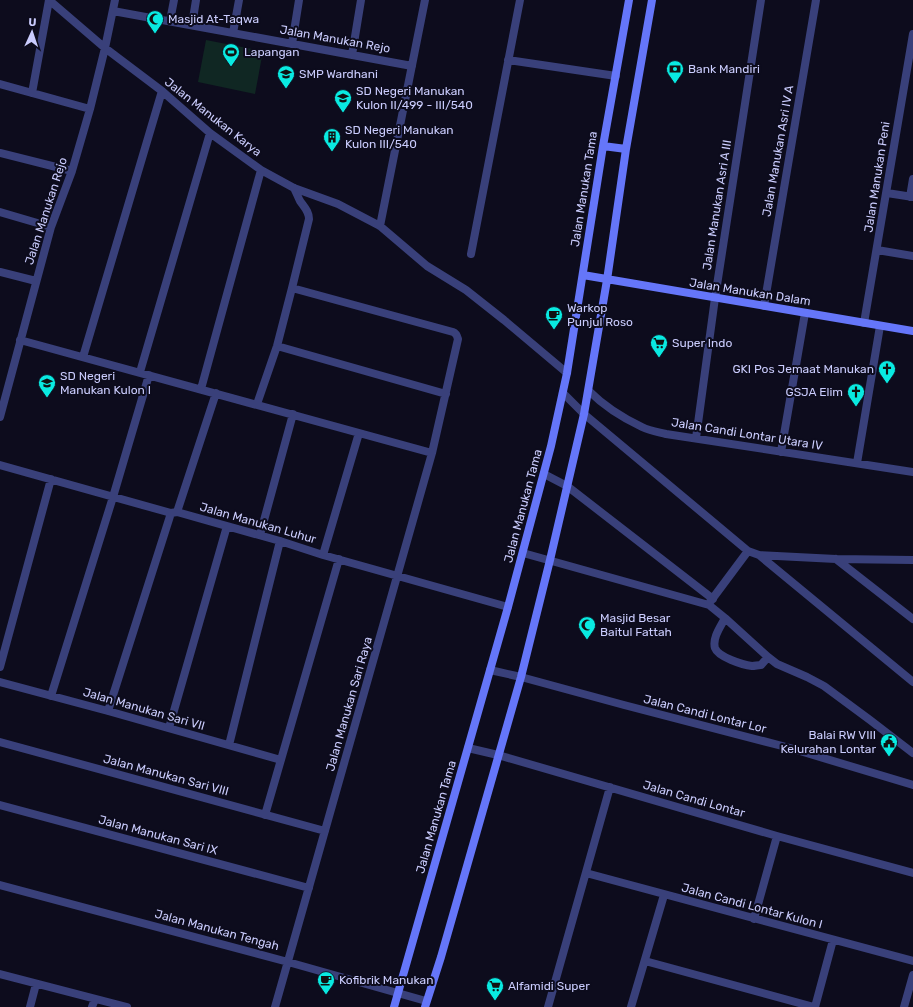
<svg xmlns="http://www.w3.org/2000/svg" width="913" height="1007" viewBox="0 0 913 1007" font-family="Rubik,sans-serif">
<rect width="100%" height="100%" fill="#0d0c1d"/>
<path fill="#102723" d="M206 40 263 51 255 94 198 82Z"/>
<g fill="none" stroke-linecap="round" stroke-linejoin="round">
<path stroke="#39407a" stroke-width="8" d="M49 0 105 48 162 91 210 133 261 170 294 188 338 204 380 226 427 266 466 290 504 320 567 373
M113 11 412 66
M170 21 174 0
M192 25 196 0
M233 33 239 0
M292 44 299 0
M352 55 361 0
M508 60 616 76
M0 84 90 109
M32 93 49 0
M0 153 72 171
M887 193 913 197
M910 197 913 179
M0 212 51 227
M380 226 425 0
M877 250 913 256
M471 254 520 0
M0 272 36 281
M764 306 816 0
M864 323 913 34
M20 340 432 453
M277 346 446 394
M83 357 162 91
M140 372 210 133
M201 389 261 170
M589 391C604 406 623 418 642 427 650 431 658 432 666 434L913 472
M563 393 584 414 748 551 759 555 836 559 913 560
M257 404 277 346 292 288 309 219C309 211 304 207 300 201 298 197 296 192 294 188
M0 417 51 227 72 171 90 109 105 48 115 0
M696 438 715 298 761 0
M781 452 805 313
M857 463 880 326
M0 465 171 513 177 512 280 541 323 555 508 607
M544 474 567 486 713 599
M177 512 216 393
M260 535 293 414
M523 553 709 605 725 618 768 657 761 665C758 665 755 666 752 666 743 665 718 657 715 648 712 638 721 626 725 618
M323 555 359 433
M759 555 913 682
M836 559 913 619
M710 602 748 551
M768 657 777 664 807 677 824 686 870 720 913 753
M0 667 51 479
M490 670 521 677 624 705 790 748 913 785
M0 682 108 711 281 760
M51 696 113 497 149 375
M108 711 171 513
M169 728 227 526
M0 742 325 831
M229 745 280 541
M468 748 498 755 777 836 913 873
M0 805 309 888
M265 815 339 559
M586 873 913 961
M0 885 288 962 426 1001
M754 919 777 836
M645 961 814 1007
M0 974 127 1007
M30 1007 36 984
M92 1007 95 999
M275 1007 432 453 458 339C457 335 456 333 453 332L292 288
M548 1007 610 787
M631 1007 664 895
M815 1007 833 940
M904 1007 913 975"/>
<path stroke="#6576f9" stroke-width="8" d="M603 146 626 149
M583 275 913 331
M394 1007 508 607 551 446 567 373 603 146 629 0
M425 1007 441 957 521 677 550 560 584 414 607 280 626 149 652 0"/>
</g>
<defs>
<g id="mosque-pin" transform="scale(0.9)"><path d="M0 17L-7.5 6A9.5 9.5 0 1 1 7.5 6Z" fill="#09eae1" stroke="#0d0c1d"/><path d="M3.5-4.9A6 6 0 1 0 3.5 4.9A5 5 0 1 1 3.5-4.9Z" fill="#111"/></g>
<g id="stadium-pin" transform="scale(0.9)"><path d="M0 17L-7.5 6A9.5 9.5 0 1 1 7.5 6Z" fill="#09eae1" stroke="#0d0c1d"/><path d="M0-5a6.5 5 0 1 0 0 10a6.5 5 0 1 0 0-10ZM-3.5-1.8h7v3.6h-7Z" fill="#111"/></g>
<g id="bank-pin" transform="scale(0.9)"><path d="M0 17L-7.5 6A9.5 9.5 0 1 1 7.5 6Z" fill="#09eae1" stroke="#0d0c1d"/><path d="M-6-4H6V4H-6ZM0-2.3a2.3 2.3 0 1 0 0 4.6a2.3 2.3 0 1 0 0-4.6Z" fill="#111"/></g>
<g id="school-pin" transform="scale(0.9)"><path d="M0 17L-7.5 6A9.5 9.5 0 1 1 7.5 6Z" fill="#09eae1" stroke="#0d0c1d"/><path d="M0-5L7-2L0 1L-7-2ZM-4 1L0 2.5L4 1V4Q0 6-4 4Z" fill="#111"/></g>
<g id="building-pin" transform="scale(0.9)"><path d="M0 17L-7.5 6A9.5 9.5 0 1 1 7.5 6Z" fill="#09eae1" stroke="#0d0c1d"/><path d="M-4-6H4V6H1V3H-1V6H-4ZM-2.5-4.3h1.7v1.8h-1.7ZM.8-4.3h1.7v1.8H.8ZM-2.5-1h1.7V.8h-1.7ZM.8-1h1.7V.8H.8Z" fill="#111"/></g>
<g id="cafe-pin" transform="scale(0.9)"><path d="M0 17L-7.5 6A9.5 9.5 0 1 1 7.5 6Z" fill="#09eae1" stroke="#0d0c1d"/><path d="M-5.5-4.5H6V0H3Q3 3.5 0 3.5H-2.5Q-5.5 3.5-5.5 0ZM3-3.2v2h1.7v-2ZM-6 4.5H4V6H-6Z" fill="#111"/></g>
<g id="supermarket-pin" transform="scale(0.9)"><path d="M0 17L-7.5 6A9.5 9.5 0 1 1 7.5 6Z" fill="#09eae1" stroke="#0d0c1d"/><path d="M-6-5.5h2.5l.6 2H6L4.5 2H-2.5L-4.4-4H-6ZM-1.5 3.2a1.3 1.3 0 1 0 .1 0ZM3 3.2a1.3 1.3 0 1 0 .1 0Z" fill="#111"/></g>
<g id="church-pin" transform="scale(0.9)"><path d="M0 17L-7.5 6A9.5 9.5 0 1 1 7.5 6Z" fill="#09eae1" stroke="#0d0c1d"/><path d="M-1.2-6h2.4v3.5h3.3v2.4h-3.3V6h-2.4V-.1h-3.3v-2.4h3.3Z" fill="#111"/></g>
<g id="civic-pin" transform="scale(0.9)"><path d="M0 17L-7.5 6A9.5 9.5 0 1 1 7.5 6Z" fill="#09eae1" stroke="#0d0c1d"/><path d="M-.6-6.5H3V-4.5H.6V-3L4-1V1h2V6H-6V1h2V-1L-.6-3ZM-1.2 2.5V6h2.4V2.5Z" fill="#111"/></g>
</defs>
<g fill-rule="evenodd">
<use href="#mosque-pin" x="155" y="19"/>
<use href="#stadium-pin" x="231" y="52"/>
<use href="#bank-pin" x="675" y="69"/>
<use href="#school-pin" x="286" y="74"/>
<use href="#school-pin" x="343" y="98"/>
<use href="#building-pin" x="332" y="137"/>
<use href="#cafe-pin" x="554" y="315"/>
<use href="#supermarket-pin" x="659" y="343"/>
<use href="#church-pin" x="887" y="369"/>
<use href="#school-pin" x="47" y="383"/>
<use href="#church-pin" x="856" y="392"/>
<use href="#mosque-pin" x="587" y="625"/>
<use href="#civic-pin" x="889" y="742"/>
<use href="#cafe-pin" x="326" y="980"/>
<use href="#supermarket-pin" x="495" y="986"/>
</g>
<g text-anchor="middle" dominant-baseline="central" stroke-width="4" stroke-linejoin="round" paint-order="stroke">
<g font-size="12" fill="#caccfd" stroke="#0d0c1d" text-anchor="start">
<text x="168" y="19">Masjid At-Taqwa</text>
<text x="244" y="52">Lapangan</text>
<text x="688" y="69">Bank Mandiri</text>
<text x="299" y="74">SMP Wardhani</text>
<text x="356" y="91">SD Negeri Manukan<tspan x="356" dy="14">Kulon II/499 - III/540</tspan></text>
<text x="345" y="130">SD Negeri Manukan<tspan x="345" dy="14">Kulon III/540</tspan></text>
<text x="567" y="308">Warkop<tspan x="567" dy="14">Punjul Roso</tspan></text>
<text x="672" y="343">Super Indo</text>
<text x="874" y="369" text-anchor="end">GKI Pos Jemaat Manukan</text>
<text x="60" y="376">SD Negeri<tspan x="60" dy="14">Manukan Kulon I</tspan></text>
<text x="843" y="392" text-anchor="end">GSJA Elim</text>
<text x="600" y="618">Masjid Besar<tspan x="600" dy="14">Baitul Fattah</tspan></text>
<text x="876" y="735" text-anchor="end">Balai RW VIII<tspan x="876" dy="14">Kelurahan Lontar</tspan></text>
<text x="339" y="980">Kofibrik Manukan</text>
<text x="508" y="986">Alfamidi Super</text>
</g>
<g font-size="12" fill="#caccfd" stroke="#0d0c1d">
<text transform="translate(335 39) rotate(10)">Jalan Manukan Rejo</text>
<text transform="translate(213 117) rotate(38)">Jalan Manukan Karya</text>
<text transform="translate(778 151) rotate(-80)">Jalan Manukan Asri IV A</text>
<text transform="translate(877 177) rotate(-81)">Jalan Manukan Peni</text>
<text transform="translate(584 189) rotate(-81)">Jalan Manukan Tama</text>
<text transform="translate(717 205) rotate(-81)">Jalan Manukan Asri A III</text>
<text transform="translate(46 211) rotate(-72)">Jalan Manukan Rejo</text>
<text transform="translate(750 292) rotate(9)">Jalan Manukan Dalam</text>
<text transform="translate(747 434) rotate(9)">Jalan Candi Lontar Utara IV</text>
<text transform="translate(523 506) rotate(-75)">Jalan Manukan Tama</text>
<text transform="translate(258 523) rotate(16)">Jalan Manukan Luhur</text>
<text transform="translate(349 704) rotate(-74)">Jalan Manukan Sari Raya</text>
<text transform="translate(144 709) rotate(16)">Jalan Manukan Sari VII</text>
<text transform="translate(705 714) rotate(14)">Jalan Candi Lontar Lor</text>
<text transform="translate(166 775) rotate(15)">Jalan Manukan Sari VIII</text>
<text transform="translate(694 799) rotate(16)">Jalan Candi Lontar</text>
<text transform="translate(436 817) rotate(-74)">Jalan Manukan Tama</text>
<text transform="translate(158 835) rotate(15)">Jalan Manukan Sari IX</text>
<text transform="translate(752 906) rotate(15)">Jalan Candi Lontar Kulon I</text>
<text transform="translate(217 930) rotate(15)">Jalan Manukan Tengah</text>
</g>
</g>
<g transform="translate(32 32) rotate(3)" stroke="#0d0c1d" stroke-width="3" paint-order="stroke">
<path d="M0-3L7 15L0 10L-7 15Z" fill="#caccfd"/>
<text y="-6" font-size="11" font-weight="bold" text-anchor="middle" fill="#caccfd">U</text>
</g>
</svg>
